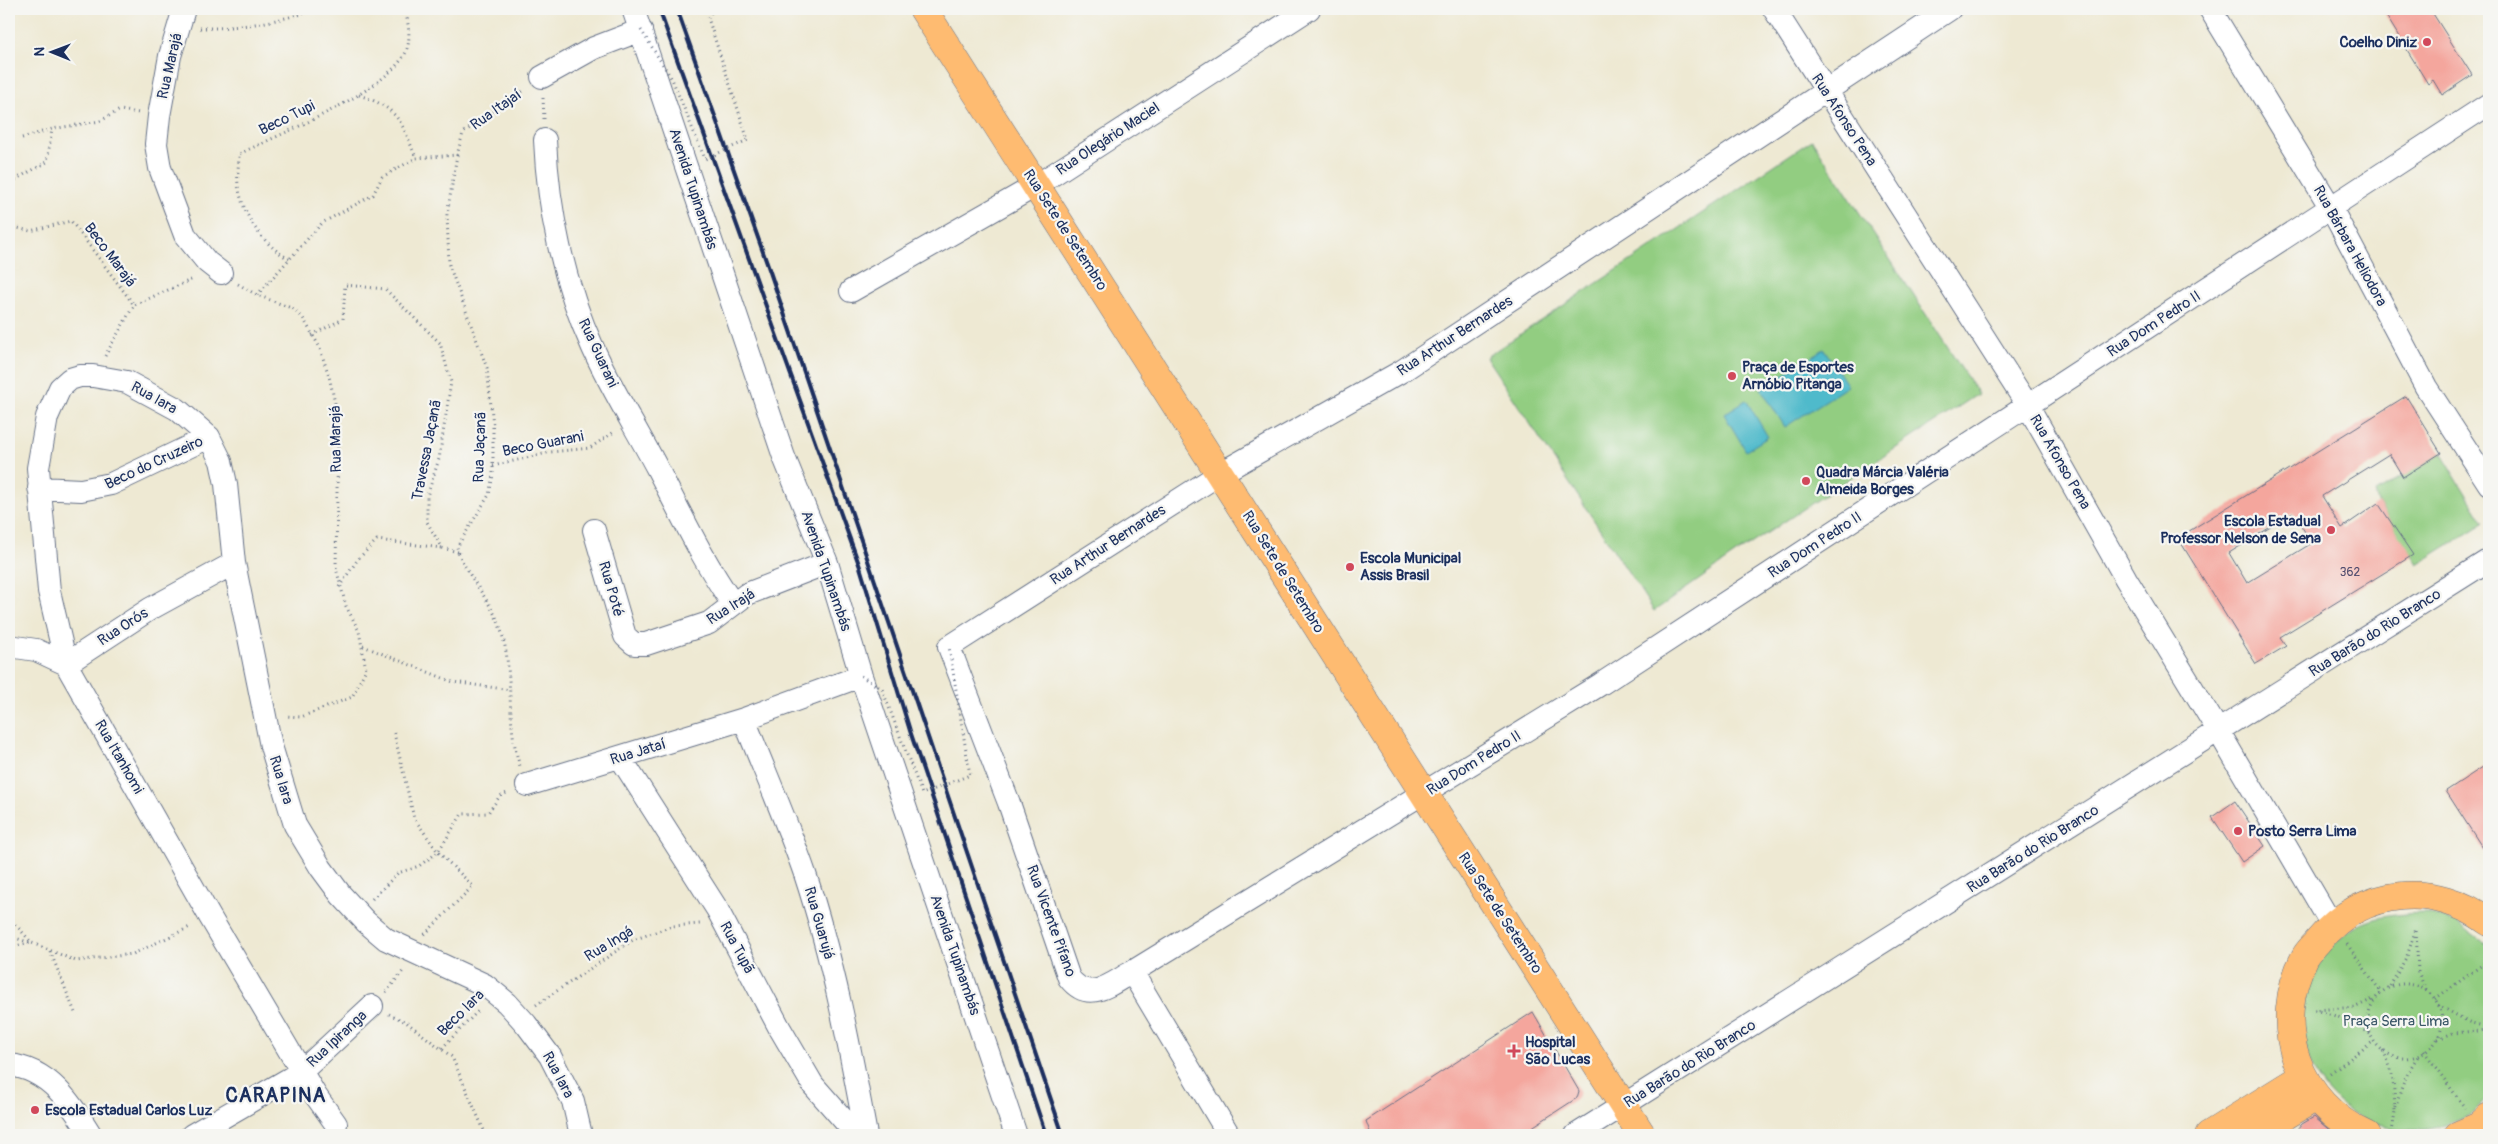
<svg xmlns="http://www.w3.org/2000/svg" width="2498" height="1144" viewBox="0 0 2498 1144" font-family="Pangolin,sans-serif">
<rect width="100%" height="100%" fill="#f6f6f2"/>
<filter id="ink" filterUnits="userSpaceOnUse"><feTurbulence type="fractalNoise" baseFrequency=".02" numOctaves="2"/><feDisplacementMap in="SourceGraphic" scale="10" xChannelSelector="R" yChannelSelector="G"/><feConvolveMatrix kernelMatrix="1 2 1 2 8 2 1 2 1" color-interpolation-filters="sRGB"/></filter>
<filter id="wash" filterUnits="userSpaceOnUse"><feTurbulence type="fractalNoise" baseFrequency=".0096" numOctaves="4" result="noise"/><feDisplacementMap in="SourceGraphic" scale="20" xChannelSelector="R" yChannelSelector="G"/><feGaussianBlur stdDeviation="1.12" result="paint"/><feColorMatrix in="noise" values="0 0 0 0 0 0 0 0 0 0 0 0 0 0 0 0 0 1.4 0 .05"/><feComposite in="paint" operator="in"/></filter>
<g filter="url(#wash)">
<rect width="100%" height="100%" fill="#eee9d3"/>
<path fill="#92cd81" stroke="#567e70" d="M1812 140 1978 394 1746 547 1654 611 1486 357Z
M2441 453 2484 523 2418 564 2378 503 2375 493Z
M2425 913 2458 923 2489 946V1098C2469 1119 2440 1131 2411 1130 2327 1128 2275 1042 2317 968 2326 952 2339 937 2355 927 2377 915 2401 914 2425 913Z"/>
<path fill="#4fbacb" stroke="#357494" d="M1824 349 1848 386 1785 427 1761 389Z
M1746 400 1768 437 1746 451 1724 414Z"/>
<g id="blocks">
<path fill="#f4a69d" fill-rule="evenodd" d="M2382 9H2430L2472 75 2442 95 2433 80 2428 84Z
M2406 396 2441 453 2403 477 2389 454 2322 496 2342 528 2378 503 2413 555 2280 637 2286 646 2256 664 2178 538ZM2293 513 2312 543 2247 583 2229 553Z
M2489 763V858L2446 791Z
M2235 801 2265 846 2242 862 2212 817Z
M1533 1012 1579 1091 1577 1098 1520 1135H1371L1366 1121Z
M2314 1117 2333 1133 2336 1135H2307L2298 1129 2302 1124Z"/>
</g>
</g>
<g filter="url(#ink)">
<use href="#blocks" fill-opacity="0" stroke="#657087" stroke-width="1"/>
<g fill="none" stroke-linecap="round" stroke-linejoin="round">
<g stroke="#657087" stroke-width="24">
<path id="minor" d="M184 9 170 56 159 116 156 144 160 168 185 235 207 262 221 273
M633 9 784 457 827 563 861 676 1016 1135
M1774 9 2028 406 2126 579 2219 732 2332 925
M1950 9 1402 371 1221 473 949 647 1009 803 1069 978C1089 1004 1110 984 1132 972L1601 684 2489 104
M2210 9 2331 208 2426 387 2489 484
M542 77 594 48 641 30
M545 140C548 210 564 285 593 348 612 390 636 428 657 468 681 514 703 561 733 604
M851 291 1037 185 1309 9
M39 488 81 490 111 484 209 437
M594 530 625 636 634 644H646L709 623 747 594 827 563
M9 646 36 650 66 664 150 609 234 563
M744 719C764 770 787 822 805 874 833 959 850 1048 866 1135
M620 757 717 909 779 1027 813 1085 857 1135
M527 785 744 719 861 676
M1132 972 1229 1135
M9 1065C49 1069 71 1103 91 1135
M336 1124 316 1096 210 917 66 664 49 591 38 468 47 417 60 388 70 379 80 376H93L127 382 177 409 209 437 221 461 226 484 234 563 271 746 295 825 321 868 341 895 366 922 386 939 485 985 507 1003 526 1024 550 1056 573 1101 581 1135
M192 1135 301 1072 372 1006
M1576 1135 2489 560"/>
</g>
<g stroke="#657087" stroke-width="29">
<path id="major" d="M923 9 1642 1135
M2209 1135 2302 1077
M2253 1135 2316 1097
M2367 1135C2298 1105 2269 1025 2305 957 2308 951 2315 945 2319 940 2363 887 2436 882 2489 922
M2458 1135 2479 1126 2489 1117"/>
</g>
<path stroke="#657087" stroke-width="3" stroke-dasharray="1 4" stroke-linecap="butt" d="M200 28C241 29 281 20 320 9
M359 95C399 108 402 123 416 158
M543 98 544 119
M22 138 52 129 100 121 120 110 139 113
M457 155 447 215 449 265 487 368 493 425V475L489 495 457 547C463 572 491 600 500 627 515 672 505 721 520 766
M9 211V183L47 162 52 129
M9 226 30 231 71 221 134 305
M289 259C263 244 245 219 239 190 236 179 239 165 239 154 282 133 382 94 405 54 412 40 408 23 405 9
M238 284 257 295 294 309 303 318 319 346 329 376 338 417 336 568 346 606 359 631 366 669 352 697 301 717 286 716
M257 295 322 223 373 195 382 177 416 158 457 155 463 133 526 89
M312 335 343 319 345 285 385 289 440 343 451 382 439 459 427 496V522L442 548 458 552
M105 356 134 305 193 279
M493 466 551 452 590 448 614 432
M339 587 358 559 377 540 442 548
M363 646 453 682 511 690
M394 733 414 818 438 852 473 886 424 935
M9 804 15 813
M372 899 398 873 419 866 438 852 462 814 488 813 500 796 507 793
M9 917 32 943 76 961 133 954 192 926
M9 936 31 943
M2347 944 2381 992
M9 947 30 943
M50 951 76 1015
M2368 1021a37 37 0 1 1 74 0a37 37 0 1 1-74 0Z
M2390 986 2407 956 2416 929 2418 972 2426 990
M386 992 404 970
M2435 999 2489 960
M536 1005 633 940 672 926 700 924
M2438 1005 2469 1022 2489 1028
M389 1014 406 1022 452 1057 486 1135
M2370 1034C2353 1021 2335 1015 2314 1010L2356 1007 2375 998
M2438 1039 2453 1033 2489 1030
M442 1048 480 1009
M2383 1051C2394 1069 2394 1090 2395 1111 2400 1090 2406 1073 2419 1055
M2424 1051 2465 1108
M2330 1073 2374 1041
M2392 1133 2395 1111"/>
<use href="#minor" stroke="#fff" stroke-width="22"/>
<use href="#major" stroke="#febb71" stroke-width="28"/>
<path stroke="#1b2f5e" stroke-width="4" d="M659 9 860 567 911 734 1046 1135
M677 9 769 269 1063 1135"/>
<path stroke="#657087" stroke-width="3" stroke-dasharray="1 4" stroke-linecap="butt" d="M641 30 672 79 705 159 748 140 708 18 713 9
M861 676 882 689 922 794 970 775 949 647"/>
</g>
</g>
<g fill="#d1495b" stroke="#f6f6f2" stroke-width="2">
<circle cx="2427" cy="42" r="5"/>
<circle cx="1732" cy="376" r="5"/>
<circle cx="1806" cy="481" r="5"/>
<circle cx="2331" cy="530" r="5"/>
<circle cx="1350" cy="567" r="5"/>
<circle cx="2238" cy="831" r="5"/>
<path d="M1511.5 1043.5h5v5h5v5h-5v5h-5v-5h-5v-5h5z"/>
<circle cx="35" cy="1110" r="5"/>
</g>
<g text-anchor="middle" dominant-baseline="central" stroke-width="4.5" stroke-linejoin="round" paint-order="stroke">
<g font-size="12" fill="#514d6e">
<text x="2350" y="572">362</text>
</g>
<g font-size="15" font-weight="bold" fill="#1b2f5e" stroke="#f6f6f2" text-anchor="start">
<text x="2417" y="42" text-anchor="end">Coelho Diniz</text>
<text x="1742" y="367">Praça de Esportes<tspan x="1742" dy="17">Arnóbio Pitanga</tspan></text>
<text x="1816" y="472">Quadra Márcia Valéria<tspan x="1816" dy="17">Almeida Borges</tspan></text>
<text x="2321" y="521" text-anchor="end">Escola Estadual<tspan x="2321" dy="17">Professor Nelson de Sena</tspan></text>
<text x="1360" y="558">Escola Municipal<tspan x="1360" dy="17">Assis Brasil</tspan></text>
<text x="2248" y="831">Posto Serra Lima</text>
<text x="1525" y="1042">Hospital<tspan x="1525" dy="17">São Lucas</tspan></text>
<text x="45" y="1110">Escola Estadual Carlos Luz</text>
</g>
<g font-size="15" fill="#1b2f5e" stroke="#f6f6f2">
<text transform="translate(170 66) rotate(-77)">Rua Marajá</text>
<text transform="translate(496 110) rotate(-35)">Rua Itajaí</text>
<text transform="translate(287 118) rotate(-26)">Beco Tupi</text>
<text transform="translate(1844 120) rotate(57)">Rua Afonso Pena</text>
<text transform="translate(1108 139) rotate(-33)">Rua Olegário Maciel</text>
<text transform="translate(693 189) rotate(72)">Avenida Tupinambás</text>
<text transform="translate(1065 230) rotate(57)">Rua Sete de Setembro</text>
<text transform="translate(2350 246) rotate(61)">Rua Bárbara Heliodora</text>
<text transform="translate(110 255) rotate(53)">Beco Marajá</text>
<text transform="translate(2154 324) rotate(-33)">Rua Dom Pedro II</text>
<text transform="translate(1455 336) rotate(-33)">Rua Arthur Bernardes</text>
<text transform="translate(598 353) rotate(65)">Rua Guarani</text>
<text transform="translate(154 398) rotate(29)">Rua Iara</text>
<text transform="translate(336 439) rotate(-91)">Rua Marajá</text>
<text transform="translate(543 444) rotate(-11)">Beco Guarani</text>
<text transform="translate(480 447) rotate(-88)">Rua Jaçanã</text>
<text transform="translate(427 450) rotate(-79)">Travessa Jaçanã</text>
<text transform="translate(2060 462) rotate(60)">Rua Afonso Pena</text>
<text transform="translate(154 463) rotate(-25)">Beco do Cruzeiro</text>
<text transform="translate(1108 545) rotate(-33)">Rua Arthur Bernardes</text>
<text transform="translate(1815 545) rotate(-33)">Rua Dom Pedro II</text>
<text transform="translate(826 571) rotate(71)">Avenida Tupinambás</text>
<text transform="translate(1283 572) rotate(58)">Rua Sete de Setembro</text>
<text transform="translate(611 589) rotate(74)">Rua Poté</text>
<text transform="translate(731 607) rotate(-32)">Rua Irajá</text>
<text transform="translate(123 627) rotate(-33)">Rua Orós</text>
<text transform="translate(2375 633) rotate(-32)">Rua Barão do Rio Branco</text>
<text transform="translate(638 752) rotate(-17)">Rua Jataí</text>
<text transform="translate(119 757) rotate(60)">Rua Itanhomi</text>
<text transform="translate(1474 763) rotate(-32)">Rua Dom Pedro II</text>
<text transform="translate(281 780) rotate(73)">Rua Iara</text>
<text transform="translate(2033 849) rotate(-32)">Rua Barão do Rio Branco</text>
<text transform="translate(1500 913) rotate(57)">Rua Sete de Setembro</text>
<text transform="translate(1051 921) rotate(70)">Rua Vicente Pifano</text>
<text transform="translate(819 923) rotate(74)">Rua Guarujá</text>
<text transform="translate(609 944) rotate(-31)">Rua Ingá</text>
<text transform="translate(737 948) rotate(62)">Rua Tupã</text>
<text transform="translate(955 955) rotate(71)">Avenida Tupinambás</text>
<text transform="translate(461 1013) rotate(-45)">Beco Iara</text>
<text transform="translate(337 1039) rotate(-43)">Rua Ipiranga</text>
<text transform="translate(1690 1064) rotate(-32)">Rua Barão do Rio Branco</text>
<text transform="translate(558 1075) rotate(62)">Rua Iara</text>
</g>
<g font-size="15" fill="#395667" stroke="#f6f6f2">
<text x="2396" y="1021">Praça Serra Lima</text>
</g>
<g font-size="20" font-weight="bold" letter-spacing="1" fill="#1b2f5e" stroke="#f6f6f2">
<text x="276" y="1095">CARAPINA</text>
</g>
</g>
<rect width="2498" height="1144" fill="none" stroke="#f6f6f2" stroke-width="30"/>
<g transform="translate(52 52) rotate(271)" stroke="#f6f6f2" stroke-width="4" paint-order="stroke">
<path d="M0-4L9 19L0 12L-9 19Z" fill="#1b2f5e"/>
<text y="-8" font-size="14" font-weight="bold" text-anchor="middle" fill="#1b2f5e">N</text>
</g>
</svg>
